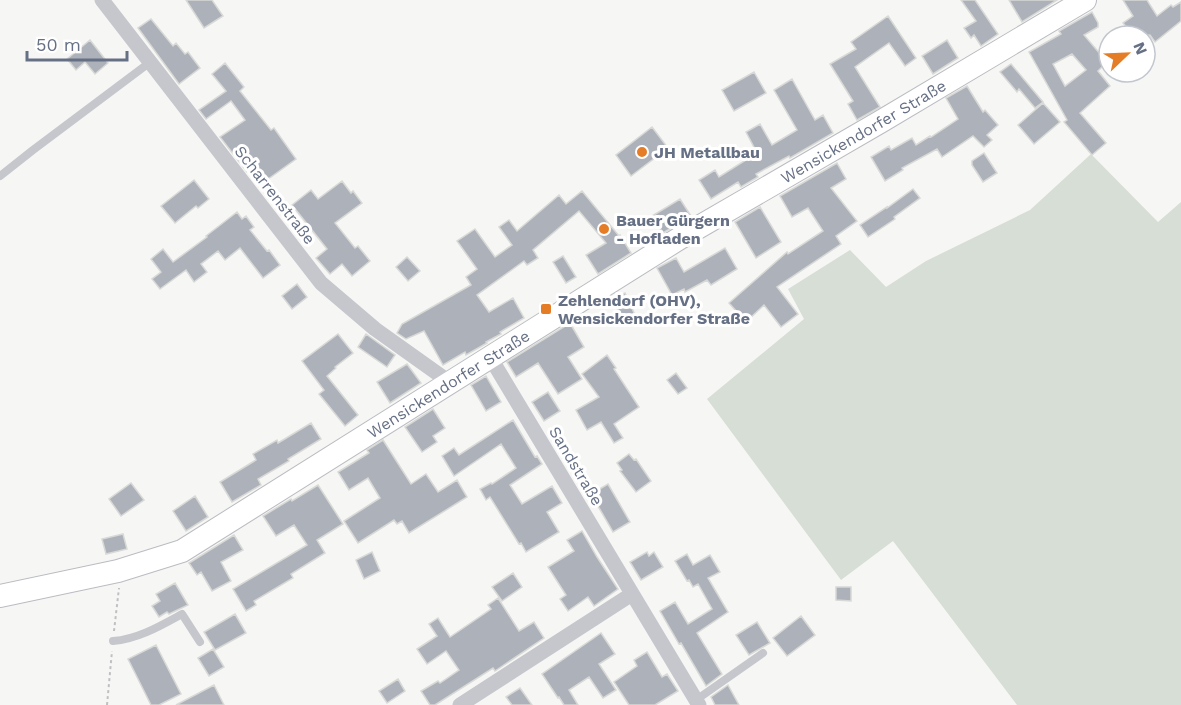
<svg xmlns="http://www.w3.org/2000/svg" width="1181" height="705" viewBox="0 0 1181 705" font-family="'Work Sans',sans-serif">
<rect width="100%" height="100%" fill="#f6f7f4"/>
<path fill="#d7ded5" d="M1091 154 1158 222 1181 202V705H1017L893 541 841 580 707 399 804 319 788 289 850 250 886 287 926 261 1030 210Z"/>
<path fill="#adb2ba" stroke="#d8d9d6" stroke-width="1.5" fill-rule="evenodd" d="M186 0H212L223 16 204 28Z
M961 0H975L998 34 981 46 974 35 971 38 964 28 976 21Z
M1009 0H1057L1022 22Z
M1123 0H1147L1157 16 1171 5 1173 7 1181 2V21L1155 42 1150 35 1134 36 1123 23 1133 16Z
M1092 12 1098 23V27L1084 35 1107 62 1098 71 1110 86 1080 113 1106 143 1092 155 1064 122 1067 120 1029 52 1061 34 1059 31ZM1072 54 1086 70 1065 86 1053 64Z
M888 16 916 58 905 66 889 43 855 67 880 107 857 120 848 104 853 101 830 64 856 49 851 42Z
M151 19 173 46 176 43 185 54 188 52 200 68 179 84 138 28Z
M90 40 108 63 95 74 85 62 76 70 67 59Z
M947 40 958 58 933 74 922 56Z
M225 63 244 87 240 91 271 130 274 128 296 159 264 182 254 167 247 172 220 137 245 120 231 101 206 119 199 110 226 91 212 74Z
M1011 64 1043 102 1035 108 1019 89 1017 92 1000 72Z
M754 72 766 93 734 111 722 90Z
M792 79 815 120 823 115 833 133 790 158 789 156 756 174 758 177 741 187 738 182 711 199 699 180 715 170 719 177 757 153 746 132 760 124 772 145 797 130 774 90Z
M967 86 983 112 985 110 998 125 987 135 992 140 984 147 973 136 942 157 937 149 902 168 903 170 885 181 871 157 889 146 891 150 912 138 916 145 930 136 931 137 958 119 946 98Z
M1043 103 1060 122 1034 144 1018 125Z
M652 127 668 148 631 176 616 155Z
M984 153 997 173 983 182 972 165V161Z
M837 163 846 179 831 188 857 221 836 236 841 244 777 287 798 314 781 327 764 305 746 322 729 303 787 252 788 254 823 231 808 208 792 217 780 196Z
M194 180 209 199 198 208 196 206 175 223 161 206Z
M342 181 351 193 353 191 362 203 335 223 355 248 358 246 370 261 352 276 342 264 330 274 316 258 327 249 292 205 311 190 318 199Z
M913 189 920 198 894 217 895 219 868 237 860 225 887 207V208Z
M582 191 619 236 620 235 631 253 598 274 586 255 606 243 579 211 533 250 538 258 527 265 524 261 477 295 489 312 513 298 524 318 500 332 501 334 486 342 487 343 466 355 465 352 443 365 424 331 406 339 397 333 402 324 471 285 466 277 477 269 457 241 475 229 495 257 512 245 499 227 509 220 517 231 559 195 566 204Z
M680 199 691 216 663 233 652 216Z
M760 207 781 242 756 258 735 222Z
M237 212 242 219 246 216 254 227 250 230 267 251 269 250 280 265 263 278 240 248 225 260 218 251 201 264 207 272 194 282 186 270 160 289 152 279 161 272 151 259 163 249 173 262 207 237 206 236Z
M725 248 737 269 711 285 707 280 685 292 684 289 672 295 657 268 676 258 684 272Z
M563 256 576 277 566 283 553 262Z
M407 257 420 271 408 281 396 267Z
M297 284 307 297 292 309 282 296Z
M625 293 635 315 624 322 613 298Z
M570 323 584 347 568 357 582 379 558 394 538 363 516 377 507 362Z
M338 334 353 353 335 367 336 368 327 376 358 415 345 426 319 394 324 390 302 361Z
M366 334 395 355 387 367 358 347Z
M607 355 616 368 614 369 639 407 614 424 623 438 614 443 601 422 587 430 576 410 599 397 582 374Z
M407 364 421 383 390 403 377 382Z
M676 373 687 388 678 394 667 380Z
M486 376 501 402 486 411 471 385Z
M548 392 560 411 544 421 532 402Z
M433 409 445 428 433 436 437 442 422 452 405 427Z
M513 420 535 457 537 456 542 464 510 485 522 504 552 486 562 503 547 512 559 532 526 552 521 543 519 544 490 497 486 500 480 489 491 483 492 484 516 468 501 444 454 476 442 456 454 448 459 455Z
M311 423 321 439 288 459 289 461 258 479 261 485 232 502 220 482 256 460 253 454 277 440 278 443Z
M383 440 411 484 426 474 438 492 457 480 467 497 409 533 402 521 397 524 394 520 358 543 344 521 380 498 368 478 349 490 338 472 369 453 367 450Z
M629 454 634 460 636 459 651 481 636 492 620 471 622 470 617 463Z
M131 483 144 500 121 516 109 499Z
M608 484 630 522 613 532 591 494Z
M318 485 343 524 317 540 325 553 291 574 293 578 254 601 256 605 246 611 233 589 307 545 294 525 276 536 263 516 291 499 292 501Z
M195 496 208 517 186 531 173 511Z
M582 531 597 557 618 589 594 606 588 597 568 611 560 599 566 595 548 567 574 551 567 540Z
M123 534 127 549 106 554 102 539Z
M234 535 243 550 221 562 231 581 212 591 201 572 197 575 189 563Z
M372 552 380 571 364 579 356 560Z
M647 552 649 556 654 552 663 567 641 580 630 562Z
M687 554 693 565 710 555 720 572 708 578 728 612 697 633 722 674 706 686 681 643 679 644 660 611 675 602 688 624 712 609 698 584 693 587 689 580 687 581 675 561Z
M513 573 522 587 502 601 492 587Z
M175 583 188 605 169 614 167 612 159 617 152 606 160 601 156 594Z
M836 587H851V601L836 600Z
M498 598 519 631 534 622 544 638 495 671 493 668 435 705H430L421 691 438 681 440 683 459 670 446 651 427 664 417 649 437 636 429 624 438 618 450 637 491 609 488 605Z
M235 614 246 633 215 650 204 632Z
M801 616 815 635 787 656 773 638Z
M757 622 770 643 749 655 736 635Z
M601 633 615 654 599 664 616 690 603 698 589 677 569 690 578 705H564L559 697 558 698 542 674Z
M156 645 181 694 159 705H151L128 659Z
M213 649 224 667 209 676 198 658Z
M647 652 662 677 667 674 678 691 655 705H629L614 682 637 666 634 660Z
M398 679 405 691 387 703 379 691Z
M214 685 224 705H176Z
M728 685 739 705H715L711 697Z
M520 688 532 705H512L506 697Z"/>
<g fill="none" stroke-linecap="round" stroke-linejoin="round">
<g stroke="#babcc2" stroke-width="24">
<g id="secondary">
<path id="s1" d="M0 596 118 571 182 551 680 238 880 122 1085 0"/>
</g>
</g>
<path stroke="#bfc0c3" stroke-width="2" stroke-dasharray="3 3" stroke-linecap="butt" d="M114 631 119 588
M107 705 112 651"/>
<path stroke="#c5c7cc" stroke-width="8" d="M0 176 33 150 149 63
M113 641C138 639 160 626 182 614L200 642
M696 700 763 653"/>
<path stroke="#c5c7cc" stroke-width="15" d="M102 0 321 283 375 329 441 376 446 384
M490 357 699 705
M460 705 632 594"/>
<use href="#secondary" stroke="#fff" stroke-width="22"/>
</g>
<g fill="#e57c26" stroke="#fff" stroke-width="2">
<circle cx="642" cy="152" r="6"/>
<circle cx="604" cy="229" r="6"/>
<rect x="540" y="303" width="12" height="12" rx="3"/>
</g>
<g text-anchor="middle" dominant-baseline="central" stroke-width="6" stroke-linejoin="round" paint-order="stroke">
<g font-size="16" fill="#667085" stroke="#fff">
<text stroke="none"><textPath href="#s1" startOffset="988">Wensickendorfer Straße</textPath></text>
<text transform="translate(275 195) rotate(52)">Scharrenstraße</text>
<text stroke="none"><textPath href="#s1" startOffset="502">Wensickendorfer Straße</textPath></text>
<text transform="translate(576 466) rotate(59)">Sandstraße</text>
</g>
<g font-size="16" font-weight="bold" fill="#667085" stroke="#fff" text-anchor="start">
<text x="654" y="152">JH Metallbau</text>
<text x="616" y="220">Bauer Gürgern<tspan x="616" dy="18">- Hofladen</tspan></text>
<text x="558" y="300">Zehlendorf (OHV),<tspan x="558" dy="18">Wensickendorfer Straße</tspan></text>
</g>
</g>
<g transform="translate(1127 54) rotate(67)"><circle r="28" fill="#ffffff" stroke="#c2c6ce" stroke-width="1.5"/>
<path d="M0-4.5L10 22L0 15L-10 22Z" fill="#e57c26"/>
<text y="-9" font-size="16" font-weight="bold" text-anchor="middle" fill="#667085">N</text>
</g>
<path d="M27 51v9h100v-9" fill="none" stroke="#667085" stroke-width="3"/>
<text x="36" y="51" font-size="18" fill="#667085" stroke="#ffffff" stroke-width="4.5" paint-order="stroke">50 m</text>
</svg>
